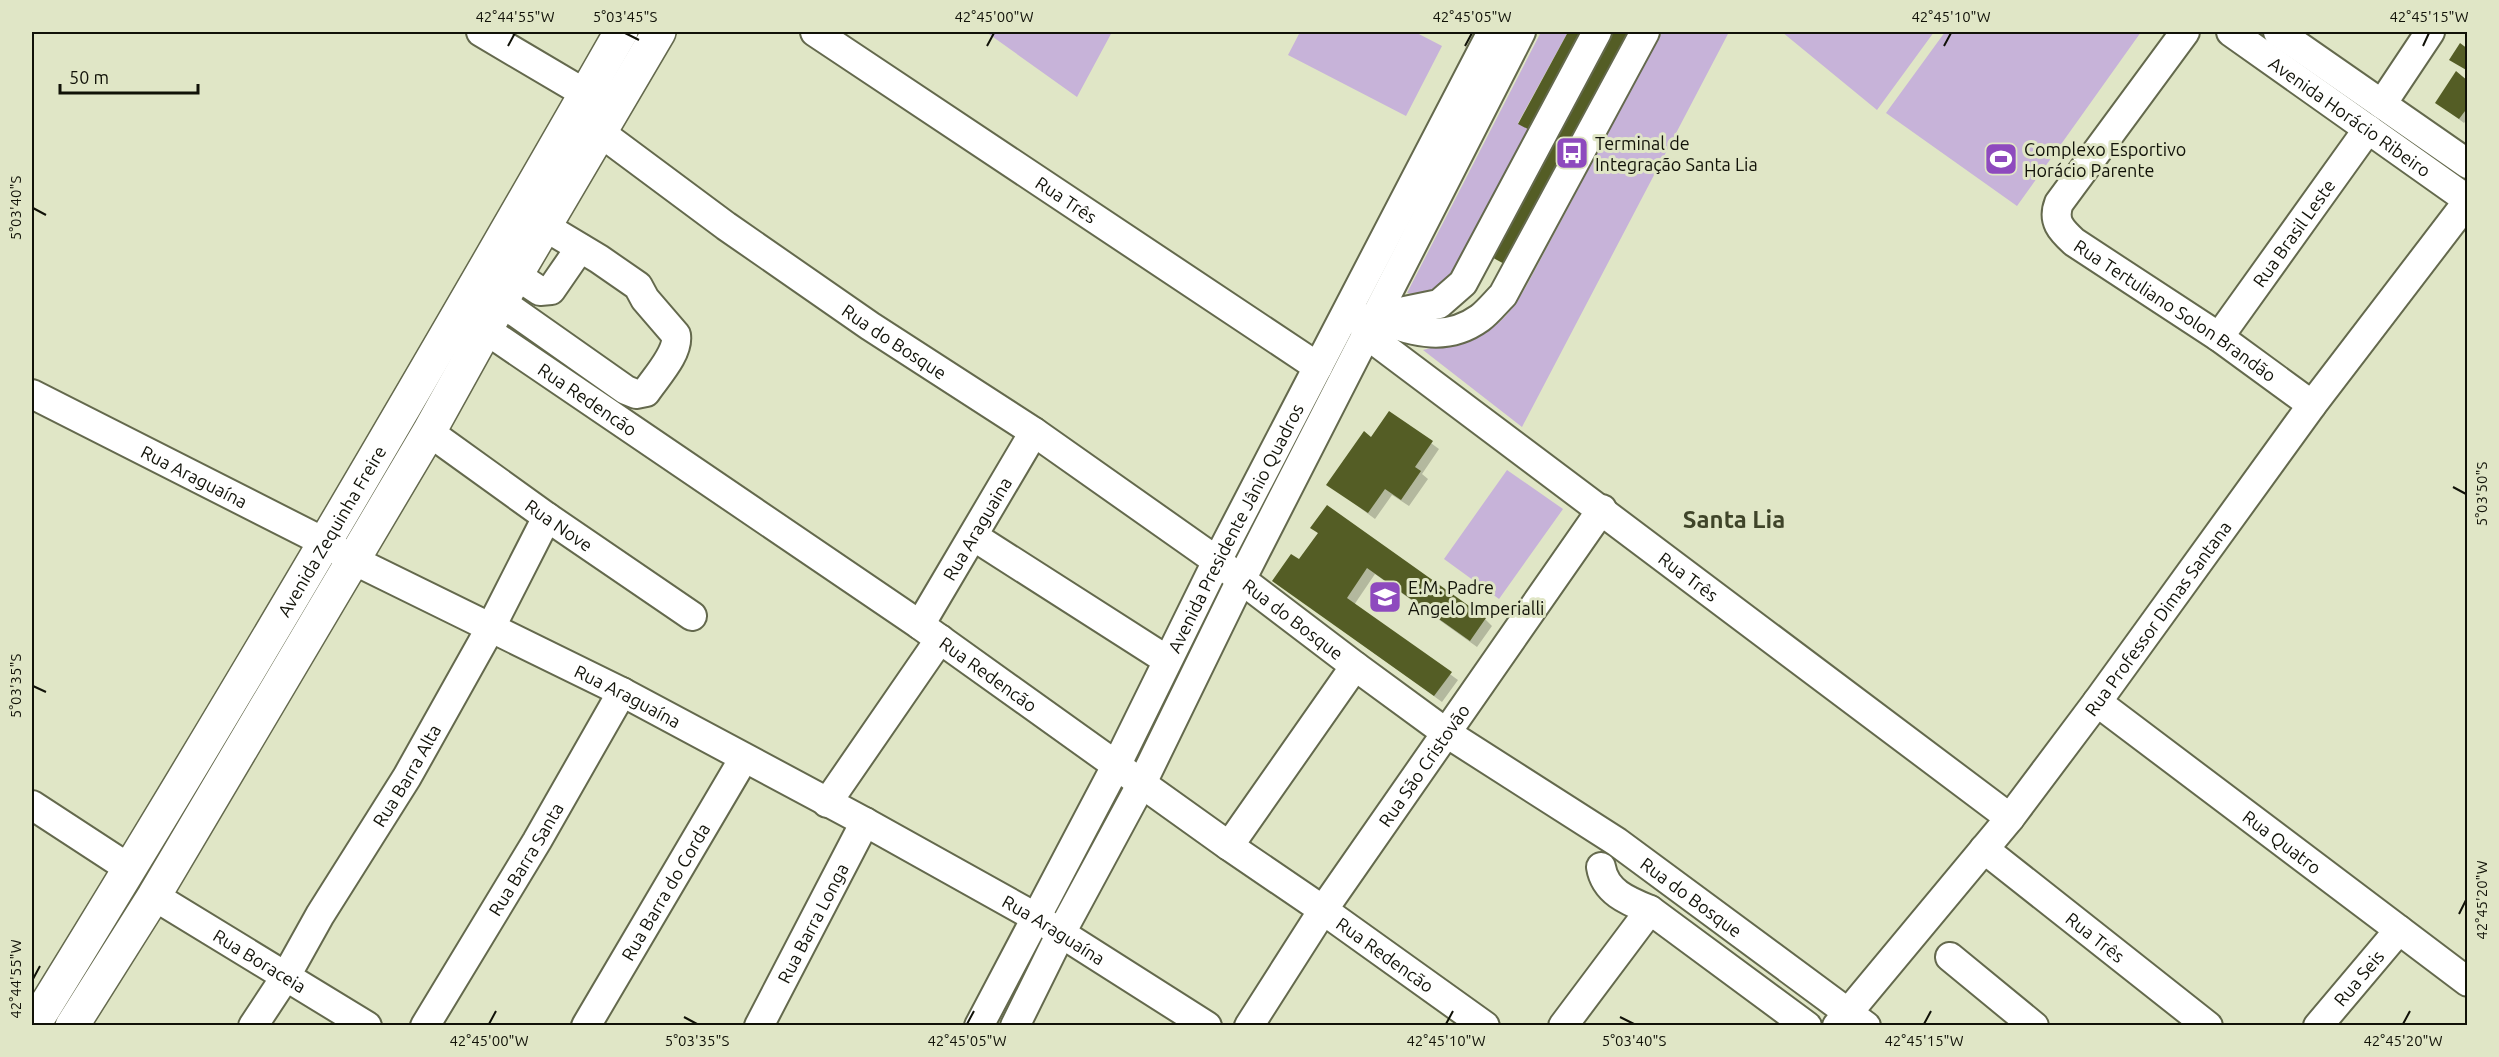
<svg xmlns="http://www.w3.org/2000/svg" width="2499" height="1057" viewBox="0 0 2499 1057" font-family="Ubuntu,sans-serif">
<rect width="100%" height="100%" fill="#e0e6c6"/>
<path fill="#c7b3d9" d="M986 32H1112L1077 97Z
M1300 32H1415L1442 46 1406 116 1288 55Z
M1541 32H1568L1518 123 1532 131 1454 283 1422 297 1407 293Z
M1662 32H1729L1522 427 1423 350C1481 335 1499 337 1529 281Z
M1782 32H1934L1877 110Z
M1945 32H2141L2017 206 1886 113Z
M1507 470 1563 509 1499 599 1444 559Z"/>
<path fill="#0003" d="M2468 83V118L2464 123 2437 103Z
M1390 413 1439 449 1422 474 1428 479 1409 506 1392 495 1375 519 1328 484 1372 439Z
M1312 528 1485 619 1492 626 1477 647 1375 574 1354 605 1458 680 1442 702 1274 581 1300 562 1319 534Z"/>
<path fill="#545d25" d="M1568 32H1648L1519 272 1486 254 1547 139 1518 124Z
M2460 43 2468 49V71L2449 60Z
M2456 71 2468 81V107L2459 119 2435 103Z
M1389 411 1433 441 1415 467 1421 471 1401 500 1385 489 1368 513 1326 485 1364 431 1371 437Z
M1327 505 1486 618 1470 641 1367 568 1347 598 1452 672 1434 696 1272 581 1291 554 1299 559 1318 533 1310 528Z"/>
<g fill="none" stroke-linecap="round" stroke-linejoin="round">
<g stroke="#64694d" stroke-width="32">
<g id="minor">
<path d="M481 32 586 94"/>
<path id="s1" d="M815 32 1318 367"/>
<path id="s2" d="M2185 32 2059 203C2052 221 2061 230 2074 242L2219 337 2312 405"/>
<path id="s3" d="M2231 32 2468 200"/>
<path d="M2278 32 2468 164"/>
<path d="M2382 104 2430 32"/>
<path id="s4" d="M601 133 726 226 870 326 1034 432 1217 561 1355 666 1445 732 1617 842 1866 1026"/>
<path d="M516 275 540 291 551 290 580 248"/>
<path d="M501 302 626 390 636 394 646 392C656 377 679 353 676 335L645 299 638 286 599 259 544 226"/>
<path d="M1376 317 1439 304 1463 283 1597 32"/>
<path id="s5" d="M1362 318 1366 334 2010 818"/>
<path d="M1374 318C1411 330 1444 344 1480 318 1488 312 1496 302 1503 295L1645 32"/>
<path id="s6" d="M486 330 920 625 1229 846 1323 910 1485 1026"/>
<path id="s7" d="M2219 337 2368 129"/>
<path id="s8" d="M32 394 326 543 353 560 622 692 865 822 1037 918 1207 1026"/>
<path id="s9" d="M429 432 547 517 692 616"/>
<path d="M973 536 1167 660"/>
<path id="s10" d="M920 625 1034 432"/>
<path id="s11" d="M2097 702 2468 982"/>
<path d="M827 803 940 639"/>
<path d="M32 805 130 869"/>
<path d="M1229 846 1355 666"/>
<path id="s12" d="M1984 849 2208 1026"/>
<path d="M1601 867C1605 892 1628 901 1650 910L1807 1026"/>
<path id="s13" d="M154 896 367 1026"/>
<path d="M1950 957 2034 1026"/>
<path id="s14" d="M253 1026 286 976 320 915 407 777 491 627 547 517"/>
<path id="s15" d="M425 1026 537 841 622 692"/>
<path id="s16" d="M586 1026 744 758"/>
<path id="s17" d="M759 1026 865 822"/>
<path id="s18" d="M979 1026 1117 764 1217 561 1492 32"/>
<path d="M1015 1026 1061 933 1142 783 1241 580 1521 32"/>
<path id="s19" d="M1249 1026 1323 910 1602 509"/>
<path d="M1563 1026 1650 910"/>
<path id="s20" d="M1837 1026 2010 818 2097 702 2312 405 2468 201"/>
<path id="s21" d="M2318 1026 2399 930"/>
</g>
</g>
<g stroke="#64694d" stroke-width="36">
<g id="major">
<path id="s22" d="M33 1026C236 698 430 366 621 32"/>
<path d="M72 1026 154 896 429 432 516 275 659 32"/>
</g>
</g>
<use href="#minor" stroke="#fff" stroke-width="28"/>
<use href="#major" stroke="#fff" stroke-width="33"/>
</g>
<path fill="none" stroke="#111208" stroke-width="2" d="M625 33 639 40M508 46 515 33M987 46 994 33M1465 46 1472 33M1944 46 1951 33M2423 46 2429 33M33 208 46 215M2453 487 2466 494M33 686 46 692M2459 914 2466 900M33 979 40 966M684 1017 697 1024M1620 1017 1634 1024M489 1024 496 1011M967 1024 974 1011M1446 1024 1453 1011M1924 1024 1931 1011M2403 1024 2410 1011"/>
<defs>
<g id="bus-square" transform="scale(1.725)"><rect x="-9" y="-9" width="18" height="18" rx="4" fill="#8e4abe" stroke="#e0e6c6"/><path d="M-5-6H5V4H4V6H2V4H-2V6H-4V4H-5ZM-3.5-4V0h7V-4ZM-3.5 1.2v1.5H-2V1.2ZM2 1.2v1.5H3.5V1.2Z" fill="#fff"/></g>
<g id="stadium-square" transform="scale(1.725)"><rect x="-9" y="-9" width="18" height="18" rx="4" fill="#8e4abe" stroke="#e0e6c6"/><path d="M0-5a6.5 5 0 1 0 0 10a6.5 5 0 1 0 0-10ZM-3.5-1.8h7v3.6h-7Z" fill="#fff"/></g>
<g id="school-square" transform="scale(1.725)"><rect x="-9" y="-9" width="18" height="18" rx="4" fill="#8e4abe" stroke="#e0e6c6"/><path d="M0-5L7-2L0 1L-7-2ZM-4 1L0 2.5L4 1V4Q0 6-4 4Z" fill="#fff"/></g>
</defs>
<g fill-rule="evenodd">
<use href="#bus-square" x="1572" y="153"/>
<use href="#stadium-square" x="2001" y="159"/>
<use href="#school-square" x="1385" y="597"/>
</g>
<g text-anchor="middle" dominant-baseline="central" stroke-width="6" stroke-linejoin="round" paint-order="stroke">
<g font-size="18" fill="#111208" stroke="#e0e6c6">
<text stroke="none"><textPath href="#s3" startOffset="146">Avenida Horácio Ribeiro</textPath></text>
<text stroke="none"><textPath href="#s1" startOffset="302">Rua Três</textPath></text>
<text stroke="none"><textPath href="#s7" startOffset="128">Rua Brasil Leste</textPath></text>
<text stroke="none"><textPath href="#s2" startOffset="380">Rua Tertuliano Solon Brandão</textPath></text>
<text stroke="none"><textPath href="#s4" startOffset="360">Rua do Bosque</textPath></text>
<text stroke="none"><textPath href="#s6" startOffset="123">Rua Redencão</textPath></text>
<text stroke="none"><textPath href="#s8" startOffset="182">Rua Araguaína</textPath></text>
<text stroke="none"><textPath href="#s9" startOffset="160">Rua Nove</textPath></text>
<text stroke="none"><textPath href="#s10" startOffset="112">Rua Araguaina</textPath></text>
<text stroke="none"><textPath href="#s18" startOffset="560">Avenida Presidente Jânio Quadros</textPath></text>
<text stroke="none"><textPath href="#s22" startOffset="578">Avenida Zequinha Freire</textPath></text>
<text stroke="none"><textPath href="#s5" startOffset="420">Rua Três</textPath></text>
<text stroke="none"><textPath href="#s20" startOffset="519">Rua Professor Dimas Santana</textPath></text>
<text stroke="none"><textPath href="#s4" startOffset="846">Rua do Bosque</textPath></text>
<text stroke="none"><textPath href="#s6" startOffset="609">Rua Redencão</textPath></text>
<text stroke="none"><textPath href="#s8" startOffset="668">Rua Araguaína</textPath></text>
<text stroke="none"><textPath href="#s19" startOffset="314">Rua São Cristovão</textPath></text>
<text stroke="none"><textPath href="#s14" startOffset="294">Rua Barra Alta</textPath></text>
<text stroke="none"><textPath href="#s11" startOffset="232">Rua Quatro</textPath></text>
<text stroke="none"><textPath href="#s15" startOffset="195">Rua Barra Santa</textPath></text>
<text stroke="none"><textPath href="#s16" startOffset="156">Rua Barra do Corda</textPath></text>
<text stroke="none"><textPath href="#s4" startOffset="1332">Rua do Bosque</textPath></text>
<text stroke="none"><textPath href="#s17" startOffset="116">Rua Barra Longa</textPath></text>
<text stroke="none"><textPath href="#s8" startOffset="1154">Rua Araguaína</textPath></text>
<text stroke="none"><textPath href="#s12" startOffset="142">Rua Três</textPath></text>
<text stroke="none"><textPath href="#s6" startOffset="1095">Rua Redencão</textPath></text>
<text stroke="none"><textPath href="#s13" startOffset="124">Rua Boraceia</textPath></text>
<text stroke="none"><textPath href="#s21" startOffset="63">Rua Seis</textPath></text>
</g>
<g font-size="18" fill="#111208" stroke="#e0e6c6" text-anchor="start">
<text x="1595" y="143">Terminal de<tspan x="1595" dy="21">Integração Santa Lia</tspan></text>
<text x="2024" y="149">Complexo Esportivo<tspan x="2024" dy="21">Horácio Parente</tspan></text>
<text x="1408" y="587">E.M. Padre<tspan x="1408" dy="21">Angelo Imperialli</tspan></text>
</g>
<g font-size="24" font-weight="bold" fill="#3f4429" stroke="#e0e6c6">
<text x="1734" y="519">Santa Lia</text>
</g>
</g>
<rect width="2499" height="1057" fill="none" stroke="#e0e6c6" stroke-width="66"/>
<path d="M60 84v9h138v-9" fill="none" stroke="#111208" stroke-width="3"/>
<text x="69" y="84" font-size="18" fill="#111208" stroke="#e0e6c6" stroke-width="4.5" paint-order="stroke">50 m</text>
<rect x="33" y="33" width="2433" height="991" fill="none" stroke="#111208" stroke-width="2"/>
<g font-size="15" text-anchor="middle" fill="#111208">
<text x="515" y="22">42°44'55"W</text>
<text x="625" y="22">5°03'45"S</text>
<text x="994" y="22">42°45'00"W</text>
<text x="1472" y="22">42°45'05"W</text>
<text x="1951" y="22">42°45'10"W</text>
<text x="2429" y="22">42°45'15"W</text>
<text transform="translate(16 208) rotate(-90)" y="5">5°03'40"S</text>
<text transform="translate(2482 494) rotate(-90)" y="5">5°03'50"S</text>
<text transform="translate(16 686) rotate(-90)" y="5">5°03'35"S</text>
<text transform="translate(2482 900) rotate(-90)" y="5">42°45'20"W</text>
<text transform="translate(16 979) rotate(-90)" y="5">42°44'55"W</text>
<text x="489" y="1046">42°45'00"W</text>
<text x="697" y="1046">5°03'35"S</text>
<text x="967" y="1046">42°45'05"W</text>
<text x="1446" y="1046">42°45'10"W</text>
<text x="1634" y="1046">5°03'40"S</text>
<text x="1924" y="1046">42°45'15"W</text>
<text x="2403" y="1046">42°45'20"W</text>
</g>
</svg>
